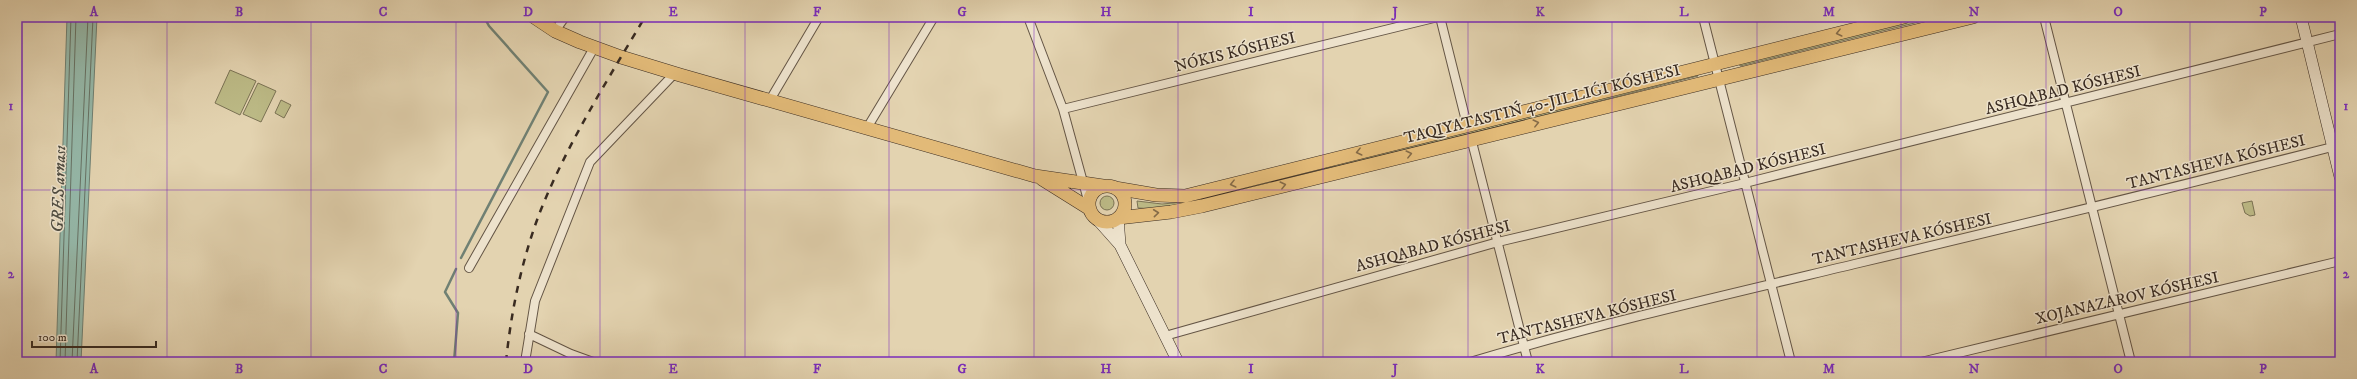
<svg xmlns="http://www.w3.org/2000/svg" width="2357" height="379" viewBox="0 0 2357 379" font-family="'IM FELL DW Pica',serif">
<rect width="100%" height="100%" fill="#e3d3b0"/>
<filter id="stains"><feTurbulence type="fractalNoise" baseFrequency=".005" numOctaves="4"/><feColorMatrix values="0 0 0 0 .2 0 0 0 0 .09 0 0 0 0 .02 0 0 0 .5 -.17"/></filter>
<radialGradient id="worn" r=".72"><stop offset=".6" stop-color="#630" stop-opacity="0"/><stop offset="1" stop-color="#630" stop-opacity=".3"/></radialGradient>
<path fill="#bcba86" stroke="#7a7254" d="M1925 17H1939L1740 66 1739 63Z
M230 70 256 81 240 115 215 103Z
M1697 73 1698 76 1185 206 1160 209 1138 208 1137 201 1162 204 1185 202Z
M258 83 276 91 261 122 243 114Z
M281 100 291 105 284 118 275 113Z
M1100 203a7 7 0 1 1 14 0a7 7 0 1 1-14 0Z
M2252 201 2255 215 2250 216 2245 213 2242 203Z"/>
<path fill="#95b8a9" stroke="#708073" d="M67 17H97L81 362H56Z"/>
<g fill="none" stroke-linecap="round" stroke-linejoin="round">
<path stroke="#677265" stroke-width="1" d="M60 362 71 17
M65 362 76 17
M72 362 88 17
M77 362 93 17"/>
<path stroke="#708073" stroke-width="2.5" d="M461 258 548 92 489 26 484 17
M454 362 458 313 445 292 456 269"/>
<g stroke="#645545" stroke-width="10">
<path id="street" d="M1028 17 1063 109 1089 204
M1440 17 1467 125
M1703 17 1791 362
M2044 17 2131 362
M555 31 565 17
M770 100 819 17
M1063 109 1438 17
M867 128 934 17
M1471 138 1528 362
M469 268 595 46
M529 334 571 354 593 362
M1165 336 1498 242 1745 183 2340 34
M525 362 535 301 590 162 675 73
M1470 362C1598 324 1729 294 1859 263 2020 225 2180 186 2340 145
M1921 362 2340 261"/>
</g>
<g stroke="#392b21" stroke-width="12">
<path id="secondary" d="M2301 17 2340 177
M1096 218 1120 245 1178 362
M1118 218 1120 244"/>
</g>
<g stroke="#392b21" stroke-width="14">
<path id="primary" d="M534 17 555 31 580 42 621 57 680 75 1035 176 1103 186
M1042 179 1090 209
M1089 204a18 18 0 1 1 36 0a18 18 0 1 1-36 0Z
M1115 188 1156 195 1185 196 1904 17
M1118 218 1171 212 1202 206 1973 17"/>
</g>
<use href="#street" stroke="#ede2cc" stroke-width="8"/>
<use href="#secondary" stroke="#ede2cc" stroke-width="11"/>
<use href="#primary" stroke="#e2ba78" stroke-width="13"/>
<path stroke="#392b21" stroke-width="2.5" stroke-dasharray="7 7" stroke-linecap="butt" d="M506 362C511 311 522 259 540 212 567 144 608 79 645 17"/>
</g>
<defs><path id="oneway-chevron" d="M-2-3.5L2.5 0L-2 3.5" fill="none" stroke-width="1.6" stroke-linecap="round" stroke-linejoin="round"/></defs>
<g stroke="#856b48">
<use href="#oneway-chevron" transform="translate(1839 33) rotate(166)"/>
<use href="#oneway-chevron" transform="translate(1536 123) rotate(-14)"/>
<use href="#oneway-chevron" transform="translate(1359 152) rotate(166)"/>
<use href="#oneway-chevron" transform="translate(1409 154) rotate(-14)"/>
<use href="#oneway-chevron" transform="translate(1233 184) rotate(166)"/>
<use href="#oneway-chevron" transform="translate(1283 185) rotate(-14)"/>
<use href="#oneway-chevron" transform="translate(1156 213) rotate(-6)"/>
</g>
<path fill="none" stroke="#7b2cbf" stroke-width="1" stroke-opacity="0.55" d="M167 17V362M311 17V362M456 17V362M600 17V362M745 17V362M889 17V362M1034 17V362M1178 17V362M1323 17V362M1468 17V362M1612 17V362M1757 17V362M1901 17V362M2046 17V362M2190 17V362M17 190H2340"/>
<g text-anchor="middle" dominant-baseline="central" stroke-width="3" stroke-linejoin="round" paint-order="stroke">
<g font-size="16" fill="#392b21" stroke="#ede2cc">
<text transform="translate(1235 52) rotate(-14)">NÓKIS KÓSHESI</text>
<text transform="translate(2063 90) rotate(-14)">ASHQABAD KÓSHESI</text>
<text transform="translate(1542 104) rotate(-14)">TAQIYATASTIŃ 40-JILLIǴI KÓSHESI</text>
<text transform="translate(2216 162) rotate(-14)">TANTASHEVA KÓSHESI</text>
<text transform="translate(1748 168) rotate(-14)">ASHQABAD KÓSHESI</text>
<text transform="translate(1902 239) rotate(-13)">TANTASHEVA KÓSHESI</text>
<text transform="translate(1433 246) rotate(-15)">ASHQABAD KÓSHESI</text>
<text transform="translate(2127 298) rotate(-13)">XOJANAZAROV KÓSHESI</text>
<text transform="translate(1587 317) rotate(-14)">TANTASHEVA KÓSHESI</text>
</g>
<g font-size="17" font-style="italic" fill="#504e43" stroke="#ede2cc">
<text transform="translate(59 189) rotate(-88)">GRES arnası</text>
</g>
</g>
<rect width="2357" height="379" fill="none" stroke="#e3d3b0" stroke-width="44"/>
<path d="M32 341v6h124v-6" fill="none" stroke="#392b21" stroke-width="2"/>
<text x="38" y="341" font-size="12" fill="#392b21" stroke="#ede2cc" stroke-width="3" paint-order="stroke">100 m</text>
<rect x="22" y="22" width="2313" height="335" fill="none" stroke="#7b2cbf" stroke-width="1.5"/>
<g font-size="13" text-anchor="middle" font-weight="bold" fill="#7b2cbf">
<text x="94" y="16">A</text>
<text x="239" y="16">B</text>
<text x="383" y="16">C</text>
<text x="528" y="16">D</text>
<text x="673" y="16">E</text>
<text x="817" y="16">F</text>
<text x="962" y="16">G</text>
<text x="1106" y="16">H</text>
<text x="1251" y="16">I</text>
<text x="1395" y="16">J</text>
<text x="1540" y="16">K</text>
<text x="1684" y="16">L</text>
<text x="1829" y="16">M</text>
<text x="1974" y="16">N</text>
<text x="2118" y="16">O</text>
<text x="2263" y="16">P</text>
<text x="11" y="110">1</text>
<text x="2346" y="110">1</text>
<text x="11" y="278">2</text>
<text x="2346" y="278">2</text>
<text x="94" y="373">A</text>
<text x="239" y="373">B</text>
<text x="383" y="373">C</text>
<text x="528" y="373">D</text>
<text x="673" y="373">E</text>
<text x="817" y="373">F</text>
<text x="962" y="373">G</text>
<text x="1106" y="373">H</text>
<text x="1251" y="373">I</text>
<text x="1395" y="373">J</text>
<text x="1540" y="373">K</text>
<text x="1684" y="373">L</text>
<text x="1829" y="373">M</text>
<text x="1974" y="373">N</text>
<text x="2118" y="373">O</text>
<text x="2263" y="373">P</text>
</g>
<rect width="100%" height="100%" filter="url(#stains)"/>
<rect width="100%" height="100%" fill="url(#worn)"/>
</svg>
